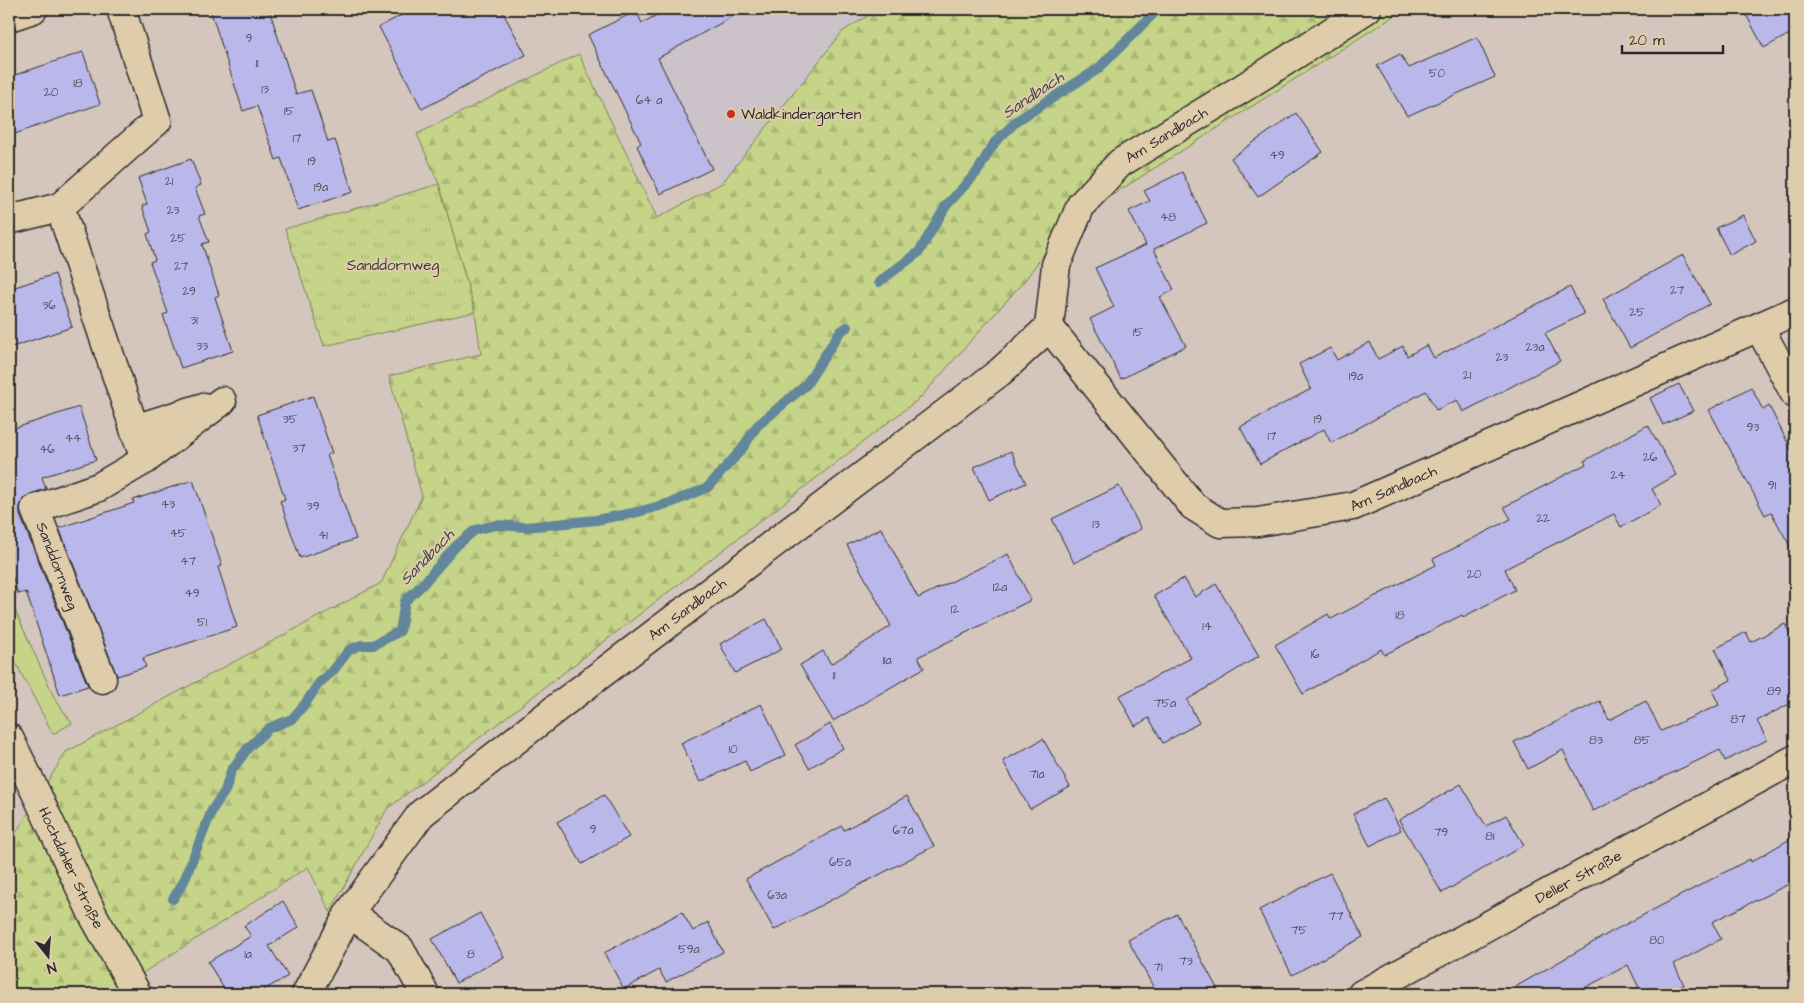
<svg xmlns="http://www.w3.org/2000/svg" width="1804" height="1003" viewBox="0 0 1804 1003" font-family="'Architects Daughter',sans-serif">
<defs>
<pattern id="forest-firs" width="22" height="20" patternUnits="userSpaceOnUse" patternTransform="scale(1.25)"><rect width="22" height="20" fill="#c5d488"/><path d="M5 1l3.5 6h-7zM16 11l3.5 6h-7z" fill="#a9b676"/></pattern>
<pattern id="park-tufts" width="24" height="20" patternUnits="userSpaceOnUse" patternTransform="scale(1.25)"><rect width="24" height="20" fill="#c5d488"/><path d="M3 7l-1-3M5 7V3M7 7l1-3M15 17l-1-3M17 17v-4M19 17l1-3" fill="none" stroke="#a9b676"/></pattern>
</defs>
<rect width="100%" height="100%" fill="#d4c6bd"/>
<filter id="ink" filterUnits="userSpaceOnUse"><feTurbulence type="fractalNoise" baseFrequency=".02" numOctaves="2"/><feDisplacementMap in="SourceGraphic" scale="10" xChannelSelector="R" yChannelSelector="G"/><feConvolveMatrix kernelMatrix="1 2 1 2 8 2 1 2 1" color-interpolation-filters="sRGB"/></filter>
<g filter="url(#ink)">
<path fill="#ccc2ca" d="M746 9H879L843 31 722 183 712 169 658 58Z"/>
<path fill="#c5d488" stroke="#78805a" d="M9 597 55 699 72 723 53 734 9 650Z"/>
<path fill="url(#forest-firs)" stroke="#78805a" d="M879 9H1405L1065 225 1025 280 920 398 387 809 330 912 308 867 110 994H9V844L66 752 381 583 422 496 389 376 481 354 475 312 439 184 417 134 579 54 657 218 722 183 843 31Z"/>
<path fill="url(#park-tufts)" stroke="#78805a" d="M439 184 475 312 324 346 285 229Z"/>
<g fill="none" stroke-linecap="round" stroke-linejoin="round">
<path stroke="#62869b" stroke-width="10" d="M879 282 919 252 946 206 977 172 995 142 1018 120 1098 69 1158 9
M173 899 184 881 212 810 225 791 231 771 248 748 269 728 292 719 305 704 319 683 332 672 349 650 361 645H373L400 631 405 601 423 584 456 546 475 530 496 525 526 527 596 520 638 512 673 502 708 487 742 449 757 426 806 385 840 332 847 327"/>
</g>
<path fill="#bab8ea" stroke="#2b2b2b" d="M210 9H269L296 94 311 90 328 142 335 140 353 192 298 210 281 158 276 160 257 106 243 111Z
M413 9H501L526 55 422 109 379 27Z
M668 9H746L658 58 712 169 660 194 637 146 641 143 588 35 636 11 642 23Z
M1743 9H1795V31L1764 48Z
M1477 37 1495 77 1407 116 1377 66 1400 54 1409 68Z
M83 52 100 104 9 136V77Z
M1296 113 1323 152 1258 197 1231 158Z
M191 159 201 185 195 188 205 214 199 216 209 242 202 244 219 295 215 297 233 351 181 368 163 315 168 313 150 262 155 260 147 234 151 232 142 206 147 204 138 178Z
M1182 172 1207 223 1154 249 1174 290 1160 297 1186 346 1121 379 1090 319 1114 307 1095 268 1146 245 1129 211 1150 201 1144 191Z
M1743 215 1756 241 1730 255 1716 228Z
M1683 255 1710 304 1630 348 1603 299Z
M55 274 72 327 9 348V289Z
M1570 287 1584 314 1545 333 1560 361 1463 412 1457 400 1436 410 1426 391 1331 443 1324 429 1260 464 1240 427 1311 389 1299 364 1330 348 1337 360 1370 342 1378 359 1403 346 1407 356 1427 345 1434 358Z
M1679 384 1693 411 1663 425 1650 398Z
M1751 387 1763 410 1769 406 1795 457V555L1771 512 1765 515 1709 410Z
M313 396 332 453 327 455 356 539 300 558 280 501 285 499 257 415Z
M79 407 96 460 42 477 46 489 30 494 23 499 20 507V515L88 686 60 695 26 592 18 594 9 567V430Z
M1648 425 1676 475 1652 489 1661 505 1621 527 1614 514 1505 569 1515 590 1463 617 1462 615 1384 655 1381 649 1303 694 1275 645 1328 614 1331 619 1436 565 1433 559 1511 519 1504 507 1586 464 1584 461Z
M1011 451 1026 483 989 500 974 467Z
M193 480 222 566 218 567 237 627 143 658 146 667 117 676 59 528 134 503 133 500Z
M1119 486 1141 529 1074 563 1052 519Z
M881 528 918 598 1008 554 1031 600 918 657 924 668 833 721 800 665 823 651 831 664 891 626 847 545Z
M1184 578 1195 597 1216 584 1259 656 1187 700 1199 723 1163 743 1149 718 1135 726 1119 696 1191 658 1154 596Z
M766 619 782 649 735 673 720 644Z
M1785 624 1795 644V701L1757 721 1767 740 1725 761 1720 750 1593 811 1563 750 1528 769 1514 742 1600 701 1609 720 1646 701 1661 731 1719 705 1712 690 1731 680 1715 649 1746 632 1751 642Z
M761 704 786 755 750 772 745 761 700 782 681 743Z
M830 724 843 748 809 768 795 745Z
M1043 739 1070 787 1030 809 1003 761Z
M1461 784 1486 826 1506 815 1524 845 1442 893 1399 820Z
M604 795 629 837 582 864 557 822Z
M907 796 934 846 774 930 746 879 842 826 844 830Z
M1384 798 1401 830 1370 846 1353 814Z
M1795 836V881L1712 922 1721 939 1674 964 1684 985 1666 994H1642L1628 965 1573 994H1503L1611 932 1750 859 1751 862Z
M1330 873 1363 937 1292 975 1259 910Z
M283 901 299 927 269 946 288 976 257 994H227L208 962 251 936 244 926Z
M682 912 693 931 708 922 723 952 666 982 659 970 624 989 604 953Z
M480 913 504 957 456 983 432 939Z
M1177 914 1220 994H1157L1128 940Z"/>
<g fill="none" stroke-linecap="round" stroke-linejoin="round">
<g stroke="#2b2b2b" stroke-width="31">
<g id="minor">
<path d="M9 17 33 9"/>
<path d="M60 207 145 460"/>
<path d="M9 220 60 207 157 121 121 9"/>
<path id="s1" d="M1049 327 1193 506 1220 523 1258 522 1353 506 1795 311"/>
<path d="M1759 327 1795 394"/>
<path d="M134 429 204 407"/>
<path d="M102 679 35 509 99 487 145 460 222 401"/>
<path id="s2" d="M9 738 36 793 93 915 137 994"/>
<path d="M349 913 400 949 425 994"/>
<path id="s3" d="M306 994 349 913 421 814 563 703 1000 372 1049 327 1056 265 1081 205 1120 163 1243 88 1367 9"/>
<path id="s4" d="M1362 994 1795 759"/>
</g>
</g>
<use href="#minor" stroke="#dfccaa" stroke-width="28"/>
</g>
</g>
<circle fill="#c8321e" stroke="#dfccaa" stroke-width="2" cx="731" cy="114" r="5"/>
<g text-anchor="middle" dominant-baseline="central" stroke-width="4" stroke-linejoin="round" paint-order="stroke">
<g font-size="12" fill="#4f4e5b">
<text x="249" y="38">9</text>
<text x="257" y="63">11</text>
<text x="1437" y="73">50</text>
<text x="78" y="83">18</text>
<text x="265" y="89">13</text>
<text x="51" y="92">20</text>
<text x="649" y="100">64 a</text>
<text x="289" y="111">15</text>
<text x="297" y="138">17</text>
<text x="1277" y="155">49</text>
<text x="312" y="161">19</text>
<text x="169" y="181">21</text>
<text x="321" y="187">19a</text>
<text x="173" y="210">23</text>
<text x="1168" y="217">48</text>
<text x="178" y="238">25</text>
<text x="181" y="266">27</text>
<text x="1677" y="290">27</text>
<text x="189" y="291">29</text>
<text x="49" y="305">36</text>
<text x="1637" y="312">25</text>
<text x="194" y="320">31</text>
<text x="1138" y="332">15</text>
<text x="202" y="346">33</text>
<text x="1535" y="347">23a</text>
<text x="1502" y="357">23</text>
<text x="1467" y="375">21</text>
<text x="1356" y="376">19a</text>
<text x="290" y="419">35</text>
<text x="1318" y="419">19</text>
<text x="1753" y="427">93</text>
<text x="1272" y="436">17</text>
<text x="73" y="438">44</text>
<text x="299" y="448">37</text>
<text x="47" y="449">46</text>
<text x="1650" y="457">26</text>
<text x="1618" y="475">24</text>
<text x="1772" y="485">91</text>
<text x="168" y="504">43</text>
<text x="313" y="506">39</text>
<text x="1543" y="518">22</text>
<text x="1096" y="524">13</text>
<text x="178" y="533">45</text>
<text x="323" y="535">41</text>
<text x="188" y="561">47</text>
<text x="1474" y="574">20</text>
<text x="1000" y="587">12a</text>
<text x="192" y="593">49</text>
<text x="955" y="609">12</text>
<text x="1400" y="615">18</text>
<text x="202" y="622">51</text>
<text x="1207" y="626">14</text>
<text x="1315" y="654">16</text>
<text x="887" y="660">11a</text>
<text x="834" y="675">11</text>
<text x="1774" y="691">89</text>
<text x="1165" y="703">75a</text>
<text x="1738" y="719">87</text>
<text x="1596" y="740">83</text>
<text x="1642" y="740">85</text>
<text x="733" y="749">10</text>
<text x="1037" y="774">71a</text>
<text x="593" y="829">9</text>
<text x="903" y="830">67a</text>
<text x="1441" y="832">79</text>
<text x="1490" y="836">81</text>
<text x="840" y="862">65a</text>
<text x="777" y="895">63a</text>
<text x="1336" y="916">77</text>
<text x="1299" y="930">75</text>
<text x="1657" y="940">80</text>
<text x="689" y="949">59a</text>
<text x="248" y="954">1a</text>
<text x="471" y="954">8</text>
<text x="1186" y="961">73</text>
<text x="1158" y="967">71</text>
</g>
<g font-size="15" fill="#2b2b2b" stroke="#dfccaa" text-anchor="start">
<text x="741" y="114">Waldkindergarten</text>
</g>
<g font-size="15" fill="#2b2b2b" stroke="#dfccaa">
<text stroke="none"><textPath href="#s3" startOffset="1248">Am Sandbach</textPath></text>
<text stroke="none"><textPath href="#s1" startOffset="440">Am Sandbach</textPath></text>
<text transform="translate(57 566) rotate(69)">Sanddornweg</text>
<text stroke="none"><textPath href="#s3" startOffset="550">Am Sandbach</textPath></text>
<text stroke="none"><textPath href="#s2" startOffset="144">Hochdahler Straße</textPath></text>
<text stroke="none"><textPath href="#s4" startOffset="246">Deller Straße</textPath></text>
</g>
<g font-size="15" fill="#3a3c34" stroke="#dfccaa">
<text x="393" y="265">Sanddornweg</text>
</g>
<g font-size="16" font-style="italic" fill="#394247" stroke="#dfccaa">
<text transform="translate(1033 95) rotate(-34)">Sandbach</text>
<text transform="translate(427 557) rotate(-46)">Sandbach</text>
</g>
</g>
<rect width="1804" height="1003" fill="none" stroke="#dfccaa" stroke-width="30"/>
<rect x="15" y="15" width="1774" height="973" fill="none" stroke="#2b2b2b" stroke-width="2" filter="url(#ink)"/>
<g transform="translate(48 956) rotate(163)" stroke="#dfccaa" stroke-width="4" paint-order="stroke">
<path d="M0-4L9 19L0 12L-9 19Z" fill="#2b2b2b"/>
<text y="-8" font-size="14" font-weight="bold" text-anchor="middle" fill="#2b2b2b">N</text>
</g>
<path d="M1622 45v8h101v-8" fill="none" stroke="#2b2b2b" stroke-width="2.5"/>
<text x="1629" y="45" font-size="15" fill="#2b2b2b" stroke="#dfccaa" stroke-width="4" paint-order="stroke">20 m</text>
</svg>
